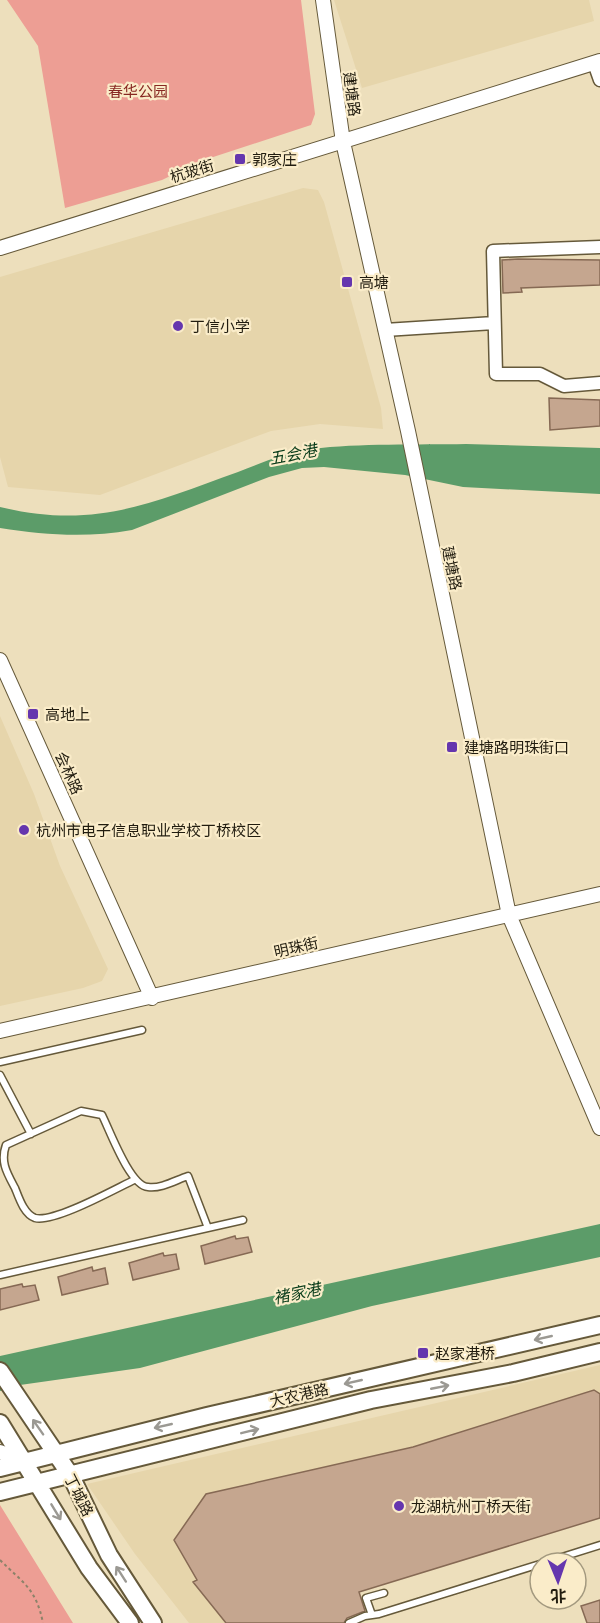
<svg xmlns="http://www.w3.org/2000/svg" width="600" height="1623" viewBox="0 0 600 1623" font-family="Inter,'Noto Sans SC',sans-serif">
<rect width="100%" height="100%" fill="#eddfbc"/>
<path fill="#e6d5ab" d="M334 0H589L594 21 362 88Z
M303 188 318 190 324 202 381 408 383 429 320 424 271 431 100 495 8 487 0 457V277Z
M0 716 34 794 60 866 108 969 102 981 83 988 0 1006Z
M600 1365V1517L336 1594 346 1623H189L135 1554 87 1484Z"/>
<path fill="#ed9e94" d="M7 0H301L315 114 311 125 201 161 162 180 65 208 38 46Z
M0 1505 73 1623H0Z"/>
<path fill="#5c9c69" d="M466 444 600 448V494L463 487 405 475 324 467 302 468 269 477 132 530C87 538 45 535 0 528V507C95 530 151 503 238 472 261 463 287 452 312 449 359 443 418 445 466 444Z
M600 1224V1257L372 1306 140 1368 20 1385 0 1391V1356Z"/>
<path fill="#c5a68f" stroke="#866954" stroke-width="1.5" d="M518 259 600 260V285L521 288 522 292 503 293 502 260Z
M549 398 600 400V426L550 430Z
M235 1236 236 1239 248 1237 252 1252 205 1264 201 1246Z
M163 1253 164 1256 176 1254 179 1269 133 1280 129 1263Z
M92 1267 93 1271 105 1268 108 1284 62 1295 58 1277Z
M22 1284 23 1287 35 1285 39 1300 0 1310V1289Z
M594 1390 600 1394V1518L359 1592 365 1611 347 1618 344 1623H226L193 1582 197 1580 174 1540 206 1494 413 1447Z
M600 1600V1623H587L581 1606Z"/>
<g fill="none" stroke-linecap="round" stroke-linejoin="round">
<g stroke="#65593a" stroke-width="9">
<path id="service" d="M0 1062 142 1030
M0 1075 31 1134
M134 1180C115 1189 54 1223 35 1218 24 1214 19 1198 15 1188 7 1173 0 1162 6 1145L81 1111 102 1115C110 1131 130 1186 148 1187 161 1189 176 1180 188 1176L208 1228
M0 1275 243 1220
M543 1563 600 1545
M372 1615 366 1598 384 1593
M349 1623 365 1616 379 1614 540 1564"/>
</g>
<g stroke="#65593a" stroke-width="15">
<path id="minor" d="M594 63 600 80
M600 247 493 251 496 374H540L564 386 600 383
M385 330 494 323"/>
</g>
<g stroke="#65593a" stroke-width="16">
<path id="tertiary" d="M323 0 343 142 408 431 509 915 600 1128
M0 248 600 61
M0 660 152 998
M0 1031 600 894
M0 1452 26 1462"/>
</g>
<g stroke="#65593a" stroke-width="20">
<path id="secondary" d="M0 1371 71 1476 109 1555 153 1623
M0 1423 89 1568 130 1623
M0 1468 207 1416 600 1325
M0 1492 371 1400 513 1373 600 1352"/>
</g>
<path stroke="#8c8269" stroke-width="2" stroke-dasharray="3 3" stroke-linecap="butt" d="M0 1560C23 1583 36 1588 43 1623"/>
<use href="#service" stroke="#fff" stroke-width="6"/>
<use href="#minor" stroke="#fff" stroke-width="12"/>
<use href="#tertiary" stroke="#fff" stroke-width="14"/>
<use href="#secondary" stroke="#fff" stroke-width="16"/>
</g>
<defs><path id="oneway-shaft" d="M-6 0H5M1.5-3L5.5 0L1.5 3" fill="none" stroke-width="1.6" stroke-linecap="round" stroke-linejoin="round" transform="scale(1.5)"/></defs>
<g stroke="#9b9993">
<use href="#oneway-shaft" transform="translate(543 1338) rotate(167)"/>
<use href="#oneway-shaft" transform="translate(353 1382) rotate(167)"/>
<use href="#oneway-shaft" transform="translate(440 1387) rotate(-11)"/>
<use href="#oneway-shaft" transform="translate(163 1426) rotate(167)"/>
<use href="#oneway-shaft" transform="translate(38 1427) rotate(-125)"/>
<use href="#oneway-shaft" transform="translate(250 1431) rotate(-14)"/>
<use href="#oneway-shaft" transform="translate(56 1512) rotate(59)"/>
<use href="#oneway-shaft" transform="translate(121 1574) rotate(-123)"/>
</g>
<g fill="#6536ae" stroke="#faecc9" stroke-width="2">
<rect x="234" y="153" width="12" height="12" rx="3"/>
<rect x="341" y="276" width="12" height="12" rx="3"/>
<circle cx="178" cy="326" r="6"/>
<rect x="27" y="708" width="12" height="12" rx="3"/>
<rect x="446" y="741" width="12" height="12" rx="3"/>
<circle cx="24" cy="830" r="6"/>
<rect x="417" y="1347" width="12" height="12" rx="3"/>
<circle cx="399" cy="1506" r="6"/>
</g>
<g text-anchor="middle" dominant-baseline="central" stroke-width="4.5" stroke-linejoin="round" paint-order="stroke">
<g font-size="15" fill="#882822" stroke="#faecc9">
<text x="138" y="91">春华公园</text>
</g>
<g font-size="15" fill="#211c0f" stroke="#faecc9">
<text transform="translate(352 94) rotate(82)">建塘路</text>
<text transform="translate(192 171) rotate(-17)">杭玻街</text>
<text transform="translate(452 568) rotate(78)">建塘路</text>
<text transform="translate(69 773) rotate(66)">会林路</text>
<text transform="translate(296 947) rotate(-13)">明珠街</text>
<text transform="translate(299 1395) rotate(-13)">大农港路</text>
<text transform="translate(79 1495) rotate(63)">丁城路</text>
</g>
<g font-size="15" fill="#211c0f" stroke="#faecc9" text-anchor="start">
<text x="252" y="159">郭家庄</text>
<text x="359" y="282">高塘</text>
<text x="190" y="326">丁信小学</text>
<text x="45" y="714">高地上</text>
<text x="464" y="747">建塘路明珠街口</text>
<text x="36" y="830">杭州市电子信息职业学校丁桥校区</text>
<text x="435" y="1353">赵家港桥</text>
<text x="411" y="1506">龙湖杭州丁桥天街</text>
</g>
<g font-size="16" font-style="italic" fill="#083b19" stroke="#faecc9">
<text transform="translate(293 454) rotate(-11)">五会港</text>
<text transform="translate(297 1293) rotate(-12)">褚家港</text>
</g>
</g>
<g transform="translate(558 1581) rotate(178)"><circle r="28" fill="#faecc9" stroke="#a3997f" stroke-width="1.5"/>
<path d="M0-4.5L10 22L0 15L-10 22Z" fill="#6536ae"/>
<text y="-9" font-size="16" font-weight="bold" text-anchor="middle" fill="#211c0f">北</text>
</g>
</svg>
